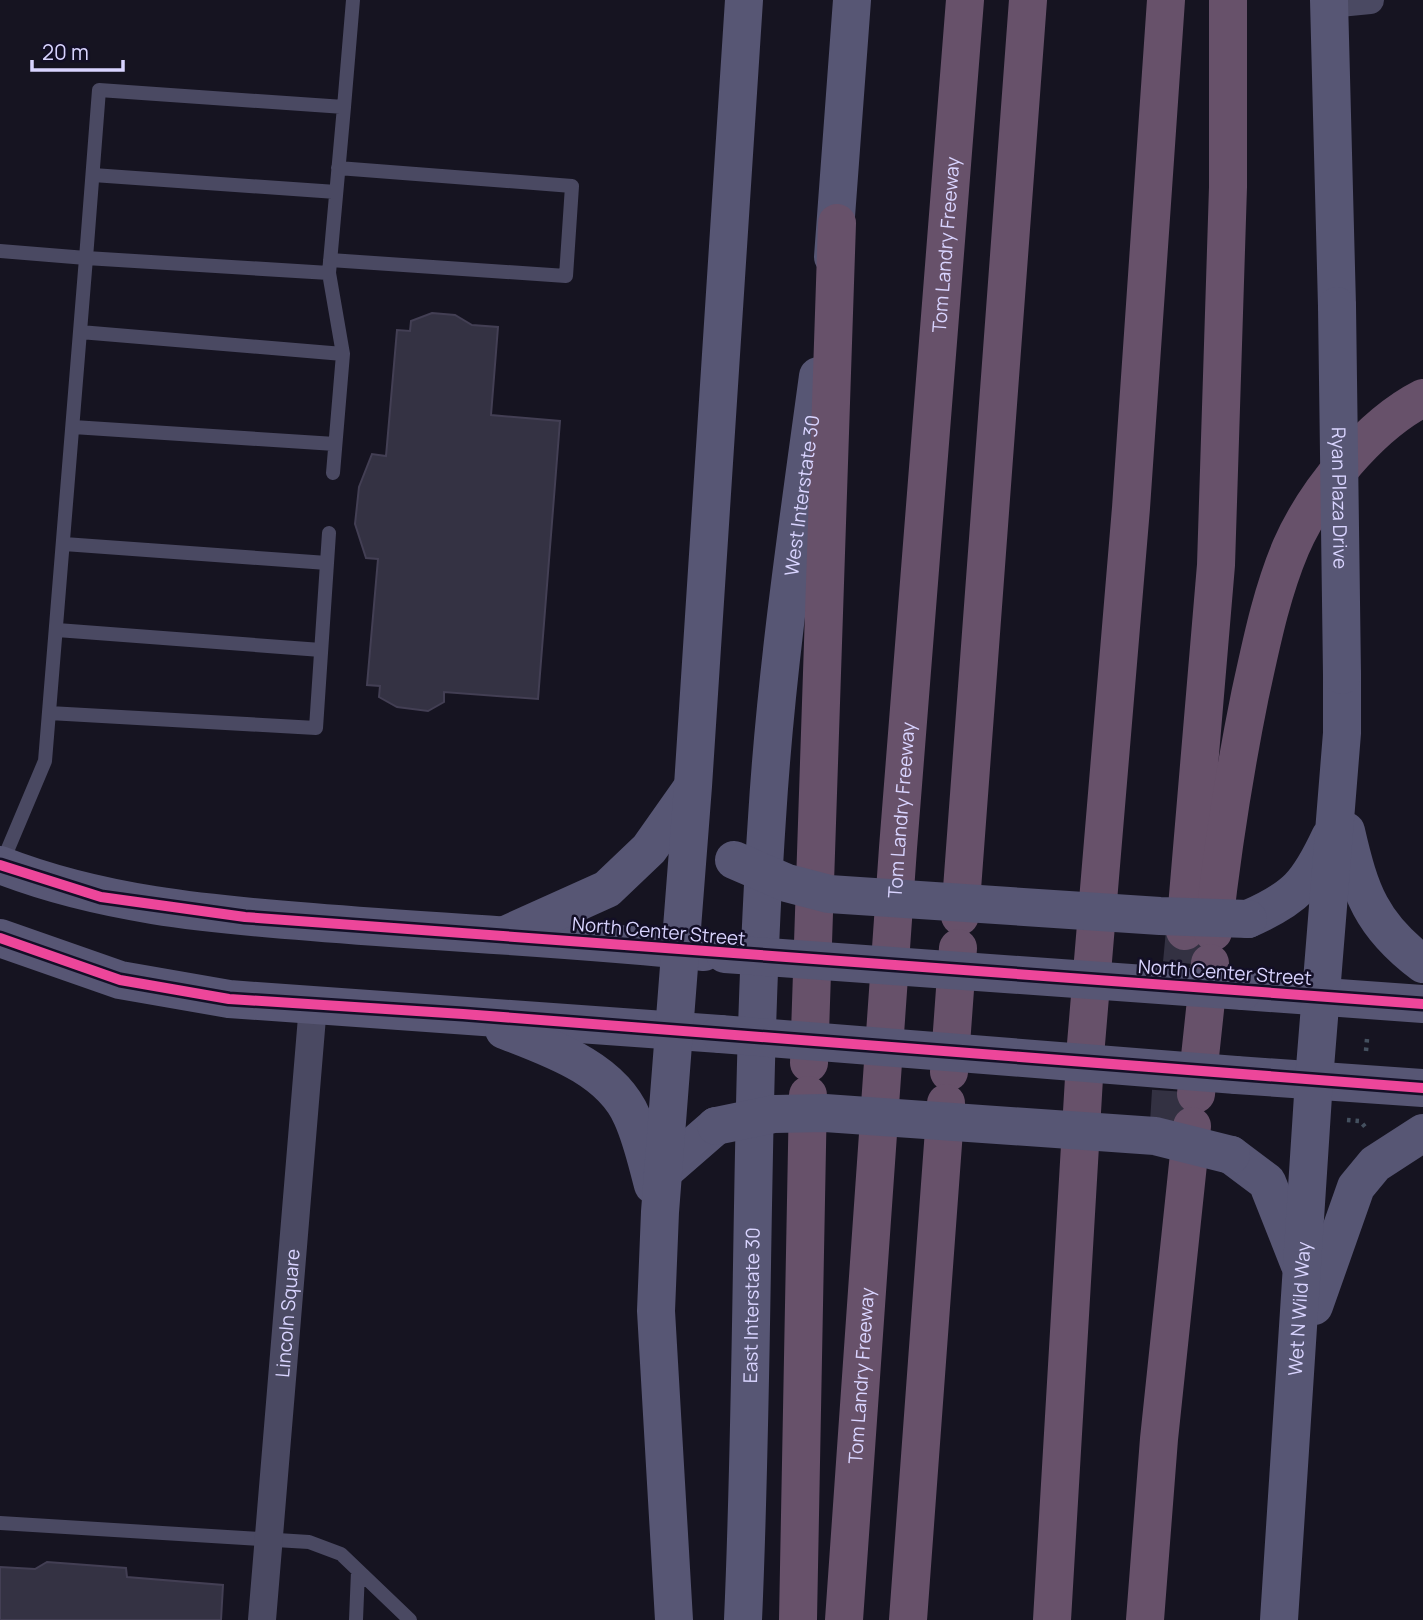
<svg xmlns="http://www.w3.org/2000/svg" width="1423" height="1620" viewBox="0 0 1423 1620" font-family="Manrope,sans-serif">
<rect width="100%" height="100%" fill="#161421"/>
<path fill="#343243" stroke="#433f54" stroke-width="2" d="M432 313 455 315 472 325 498 327 491 415 560 421 538 699 444 692V702L428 711 397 707 379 697 380 686 367 685 378 559 366 558 355 524 359 487 372 454 386 456 397 330 410 331 411 321Z
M47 1562 126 1568 127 1577 223 1585 221 1620H0V1567L35 1569Z"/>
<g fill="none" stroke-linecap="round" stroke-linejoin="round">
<path stroke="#333142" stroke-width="38" stroke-dasharray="38 19" stroke-linecap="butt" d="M1182 963 1185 931
M1169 1123 1171 1091"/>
<path stroke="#44505f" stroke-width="4.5" stroke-dasharray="3.5 5" stroke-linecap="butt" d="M1366 1051 1367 1039
M1347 1120 1360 1121 1367 1129"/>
<path stroke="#4a4962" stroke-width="14" d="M99 90 344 107 329 273 86 258Z
M344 107 353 0
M93 175 336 192
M0 251 86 258 45 761 2 863
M330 260 566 276 572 186 338 168
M329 273 343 354 333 473
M80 332 343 354
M73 427 335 444
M64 544 327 563
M57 630 321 650
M49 713 316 728 329 533
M0 1523 309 1542 341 1554 410 1620
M356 1620 358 1571"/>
<g stroke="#4a4962" stroke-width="28">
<path d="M1329 4 1370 0"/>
<path id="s1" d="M262 1620 313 1005"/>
</g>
<g stroke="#575674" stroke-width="38">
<path d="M1329 0 1337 306"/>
<path d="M833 257 852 0"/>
<path d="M1346 831C1360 892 1371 925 1423 964"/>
<path d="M0 865C100 904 206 914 312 922 443 933 574 938 704 952"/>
<path d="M1248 919C1296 898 1308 884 1330 837"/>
<path d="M505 935 607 889 649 849 692 788"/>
<path d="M0 938 120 980 229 999 720 1034"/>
<path d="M1243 991 1423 1004"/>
<path d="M504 1030C550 1048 611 1068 632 1117 642 1139 647 1163 653 1185"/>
<path d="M1236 1075 1423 1088"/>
<path d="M1231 1155 1267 1182 1299 1263"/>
<path d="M662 1173 716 1126"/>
<path d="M1314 1306 1356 1187 1375 1164 1423 1133"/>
<path d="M674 1620 656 1311 660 1212 693 786 744 0"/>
<path id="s2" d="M743 1620C755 1353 749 1085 767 818 776 670 798 523 818 376"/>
<path id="s3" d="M1279 1620 1314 1080 1342 733V675"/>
</g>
<g stroke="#67516a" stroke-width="38">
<path d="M960 916 1028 0"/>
<path d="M1185 931 1216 565 1228 187V0"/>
<path d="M1213 932C1222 852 1234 774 1250 695 1261 645 1271 594 1291 547 1315 492 1370 425 1423 398"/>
<path d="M809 1063 837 223"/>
<path d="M949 1072 958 948"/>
<path d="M1196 1094 1210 963"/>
<path d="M798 1620 808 1095"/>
<path id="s4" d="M844 1620 898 848 965 0"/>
<path d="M908 1620 946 1103"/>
<path d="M1052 1620 1086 1044 1131 508 1166 0"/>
<path d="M1145 1620 1159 1439 1192 1126"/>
</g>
<g stroke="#575674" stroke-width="38">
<path id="s5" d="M1337 306 1342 675"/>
<path d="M734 860 787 883 829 894 1160 916 1248 919"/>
<path d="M725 954 1243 991"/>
<path d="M720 1034 1236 1075"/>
<path d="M716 1126 774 1114 825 1113 1155 1136 1231 1155"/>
</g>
<g stroke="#130f26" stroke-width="15">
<path id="cycleway" d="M0 865 101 897 245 917 1423 1004
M0 938 120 980 229 999 463 1014 1423 1088"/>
</g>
<use href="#cycleway" stroke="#ed469a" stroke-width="10"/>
</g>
<g text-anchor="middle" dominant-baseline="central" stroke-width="5" stroke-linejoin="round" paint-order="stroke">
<g font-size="19" fill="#d9d4ff" stroke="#130f26">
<text stroke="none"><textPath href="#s4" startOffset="1379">Tom Landry Freeway</textPath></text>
<text stroke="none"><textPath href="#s2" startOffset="1127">West Interstate 30</textPath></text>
<text stroke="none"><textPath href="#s5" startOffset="192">Ryan Plaza Drive</textPath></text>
<text stroke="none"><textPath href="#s4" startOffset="812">Tom Landry Freeway</textPath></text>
<text transform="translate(659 931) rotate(5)">North Center Street</text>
<text transform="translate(1225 972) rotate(4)">North Center Street</text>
<text stroke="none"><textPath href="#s2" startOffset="315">East Interstate 30</textPath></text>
<text stroke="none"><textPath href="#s3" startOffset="312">Wet N Wild Way</textPath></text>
<text stroke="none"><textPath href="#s1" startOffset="308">Lincoln Square</textPath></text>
<text stroke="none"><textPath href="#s4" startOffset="245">Tom Landry Freeway</textPath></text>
</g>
</g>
<path d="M32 60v10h91v-10" fill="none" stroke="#d9d4ff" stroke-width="3.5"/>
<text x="42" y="60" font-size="21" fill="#d9d4ff" stroke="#130f26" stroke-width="5" paint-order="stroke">20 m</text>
</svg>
